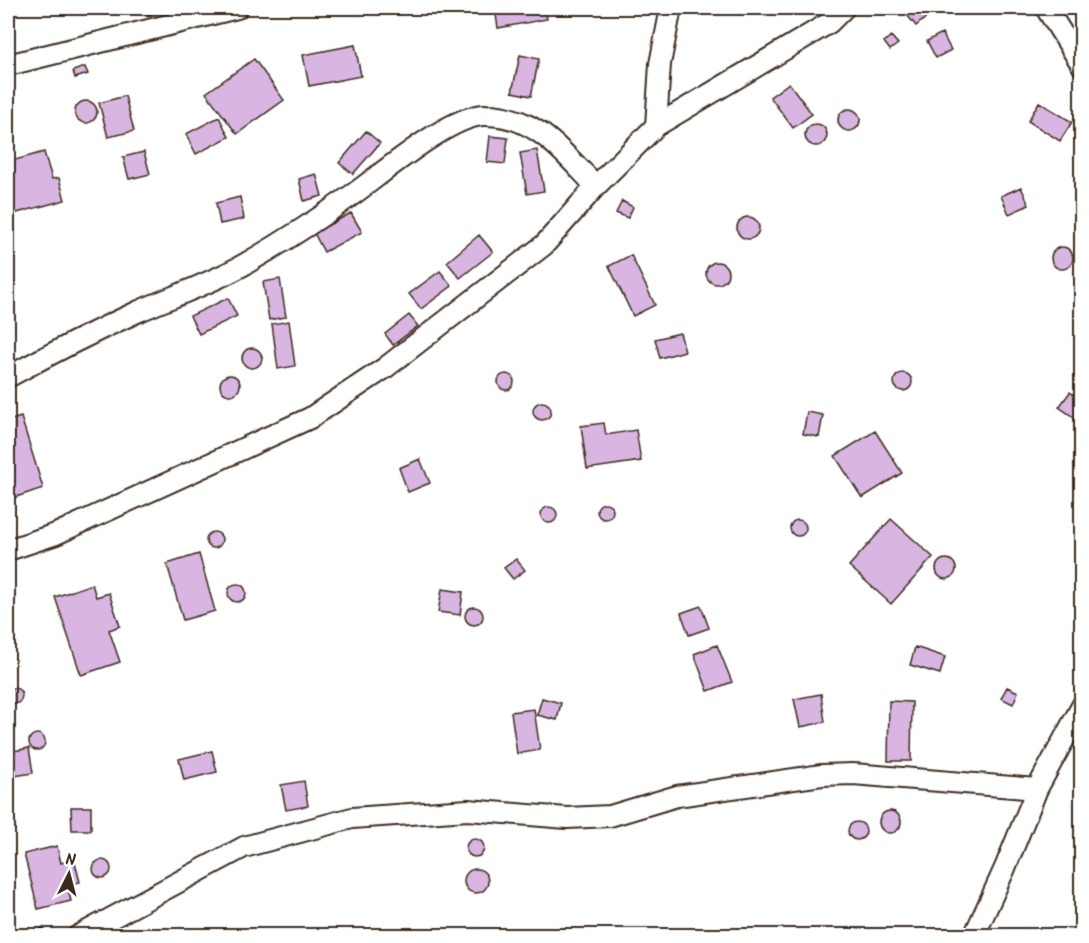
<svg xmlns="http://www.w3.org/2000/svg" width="1089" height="943" viewBox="0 0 1089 943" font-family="Kalam,sans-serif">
<rect width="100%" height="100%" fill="#fff"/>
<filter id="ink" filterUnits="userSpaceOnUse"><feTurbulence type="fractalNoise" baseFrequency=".0167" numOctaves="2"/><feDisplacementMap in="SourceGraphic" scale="12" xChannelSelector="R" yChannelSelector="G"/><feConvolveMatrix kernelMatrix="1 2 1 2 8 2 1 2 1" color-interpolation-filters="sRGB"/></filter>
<g filter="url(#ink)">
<path fill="#d8b6e1" stroke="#3b2a1e" stroke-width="1.5" d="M143 8H161L162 10 146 16Z
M495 8H545L547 19 498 28Z
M904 8H938L916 26 902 9Z
M942 33 951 50 936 58 927 41Z
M891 36 898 44 890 50 884 42Z
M355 45 361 76 309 86 303 55Z
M520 55 539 59 531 96 512 92Z
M254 59 284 100 237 134 206 93Z
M85 67 88 74 75 78 73 71Z
M789 83 812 114 793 128 770 97Z
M125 96 134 131 108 137 99 103Z
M75 112a11 11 0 1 1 22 0a11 11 0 1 1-22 0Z
M1039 102 1072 122 1060 141 1028 121Z
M838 120a11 11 0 1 1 22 0a11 11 0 1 1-22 0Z
M219 117 229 137 196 154 186 134Z
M805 135a11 11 0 1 1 22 0a11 11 0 1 1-22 0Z
M366 131 380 143 353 174 339 163Z
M490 136 508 138 505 164 487 162Z
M537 150 544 191 527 194 520 153Z
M44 152 52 179 59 178 65 200 13 214 8 195V162Z
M144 152 150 174 129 179 123 157Z
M316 174 322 196 304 201 299 179Z
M1021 187 1029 205 1009 214 1001 196Z
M240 197 244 219 220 224 216 203Z
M622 201 633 207 628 218 616 213Z
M351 213 362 232 324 252 314 233Z
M737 228a11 11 0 1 1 22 0a11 11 0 1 1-22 0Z
M479 235 493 252 460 278 447 262Z
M1051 258a11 11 0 1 1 22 0a11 11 0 1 1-22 0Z
M631 255 655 305 633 316 609 266Z
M706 273a11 11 0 1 1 22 0a11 11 0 1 1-22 0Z
M440 271 452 286 421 309 409 294Z
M280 279 286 317 269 320 263 282Z
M228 298 237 316 199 334 190 316Z
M409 315 418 326 393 345 385 334Z
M289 321 295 366 278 369 272 324Z
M680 333 685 351 660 358 655 339Z
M242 358a10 10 0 1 1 20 0a10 10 0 1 1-20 0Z
M894 382a9 9 0 1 1 18 0a9 9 0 1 1-18 0Z
M498 382a8 8 0 1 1 16 0a8 8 0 1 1-16 0Z
M220 385a10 10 0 1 1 20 0a10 10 0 1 1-20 0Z
M1070 392 1082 400V423L1059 407Z
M533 411a9 9 0 1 1 18 0a9 9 0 1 1-18 0Z
M807 412 823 415 819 437 803 434Z
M21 417 43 488 13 498 8 482V421Z
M604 423 606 435 636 430 641 461 587 469 581 426Z
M875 431 902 473 862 498 835 456Z
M420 459 430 483 408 492 399 468Z
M597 511a8 8 0 1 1 16 0a8 8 0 1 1-16 0Z
M541 515a8 8 0 1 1 16 0a8 8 0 1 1-16 0Z
M891 519 933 557 891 604 849 566Z
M790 528a8 8 0 1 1 16 0a8 8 0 1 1-16 0Z
M206 540a8 8 0 1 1 16 0a8 8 0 1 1-16 0Z
M199 554 215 611 183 620 167 564Z
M936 569a10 10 0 1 1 20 0a10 10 0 1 1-20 0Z
M516 559 525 570 513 579 504 568Z
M92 584 96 597 109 593 120 626 109 630 120 662 81 675 55 597Z
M228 593a9 9 0 1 1 18 0a9 9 0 1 1-18 0Z
M442 589 463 592 460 615 438 612Z
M701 606 709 628 689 635 681 613Z
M465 616a9 9 0 1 1 18 0a9 9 0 1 1-18 0Z
M717 645 732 682 708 691 694 654Z
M915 647 945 657 940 674 910 665Z
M1007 687 1018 692 1013 704 1001 698Z
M6 696a8 8 0 1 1 16 0a8 8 0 1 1-16 0Z
M821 694 825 722 800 727 794 699Z
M542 698 561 703 557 720 537 715Z
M889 701 912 702 911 761H888Z
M534 709 540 750 517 754 511 712Z
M29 742a8 8 0 1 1 16 0a8 8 0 1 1-16 0Z
M29 748 33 773 8 777V752Z
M212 751 217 772 184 780 179 759Z
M304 781 308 806 286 810 281 785Z
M71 807H91V830H72Z
M879 822a11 11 0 1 1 22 0a11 11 0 1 1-22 0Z
M848 831a9 9 0 1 1 18 0a9 9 0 1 1-18 0Z
M466 848a9 9 0 1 1 18 0a9 9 0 1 1-18 0Z
M57 846 61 863 74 859 80 882 67 885 71 901 38 909 24 854Z
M93 869a9 9 0 1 1 18 0a9 9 0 1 1-18 0Z
M464 881a12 12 0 1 1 24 0a12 12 0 1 1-24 0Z
M43 927 48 936H29Z"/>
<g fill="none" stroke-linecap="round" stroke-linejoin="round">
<g stroke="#3b2a1e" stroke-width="24">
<path id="minor" d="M1046 8 1082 65
M8 65 237 8
M656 126 660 64 671 8
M8 377C50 354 93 332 137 312 173 296 210 284 245 264 282 243 317 220 352 195 382 174 451 114 486 115 536 115 564 154 596 186
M8 550 56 534 310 418 385 368 544 245 596 186 656 126 829 23 844 8
M78 936 244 847 352 818 468 810 567 818 610 816 677 796 822 775 853 774 1037 789
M974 936 1005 868 1037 789 1082 706"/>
</g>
<use href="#minor" stroke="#fff" stroke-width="20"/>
</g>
</g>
<rect width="1089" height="943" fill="none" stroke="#fff" stroke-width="30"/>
<rect x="15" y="15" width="1059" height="913" fill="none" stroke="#3b2a1e" stroke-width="2" filter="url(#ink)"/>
<g transform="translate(69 874) rotate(6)" stroke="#ffffff" stroke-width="4.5" paint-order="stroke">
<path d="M0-4.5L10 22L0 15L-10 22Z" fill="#3b2a1e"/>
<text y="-9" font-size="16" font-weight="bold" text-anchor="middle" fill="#3b2a1e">N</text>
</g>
</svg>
